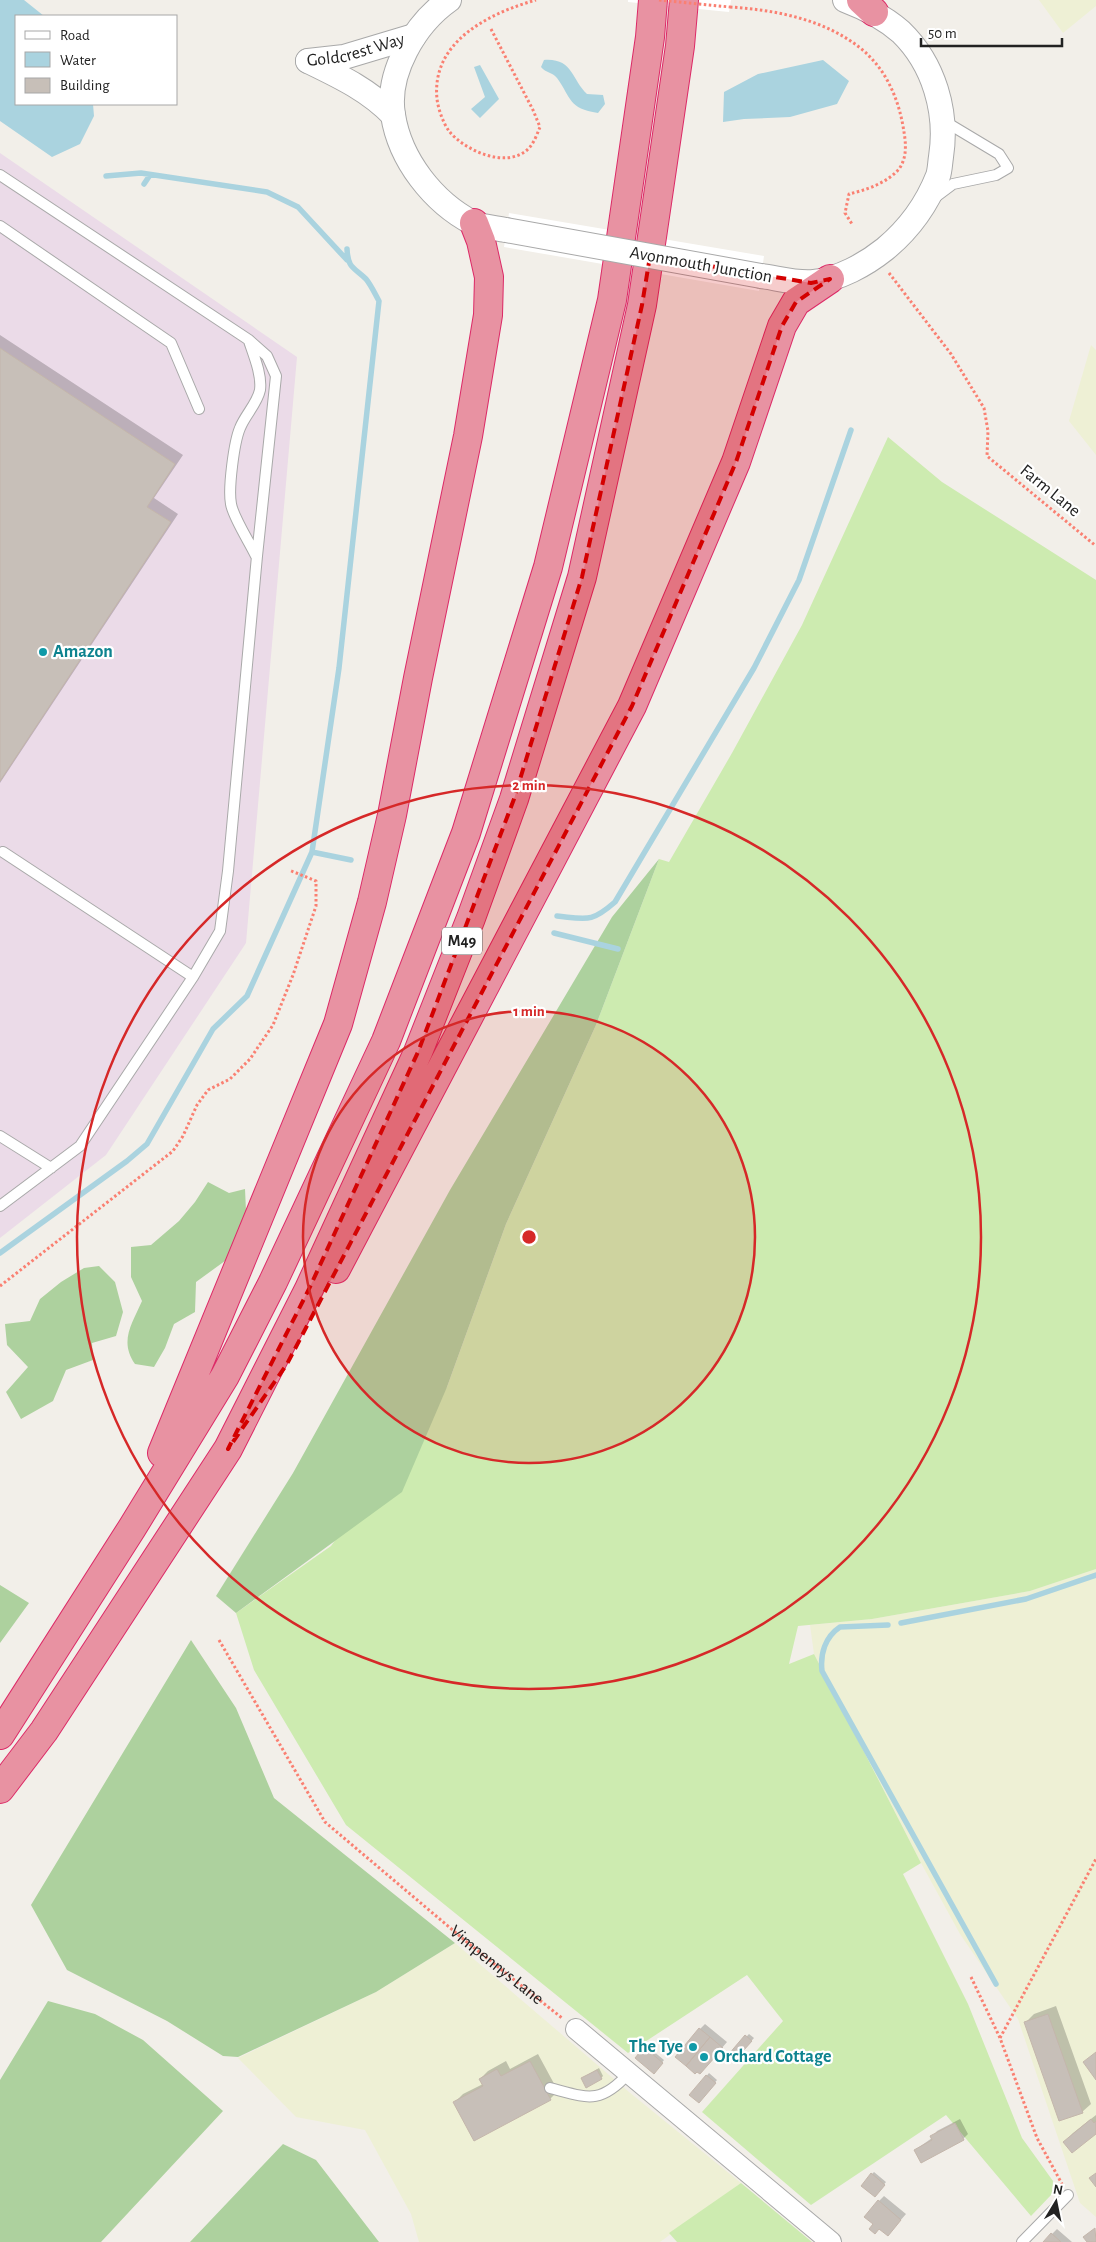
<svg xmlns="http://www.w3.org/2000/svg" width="1096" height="2242" viewBox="0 0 1096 2242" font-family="'Alegreya Sans',sans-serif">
<rect width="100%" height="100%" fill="#f2efe9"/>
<path fill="#ebdbe8" d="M0 153 297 357 246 943 106 1155 0 1238Z"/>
<path fill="#eef0d5" d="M1039 0H1096V6L1063 33Z
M1091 345 1096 350V455L1069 421Z
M1096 1569V2217L1080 2203 1018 2019 960 1934 921 1863 814 1654 810 1625 872 1619 1030 1591Z
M455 1943 629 2092 741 2183 660 2242H419L411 2214 365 2130 296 2117 238 2058 376 1992Z"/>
<path fill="#cdebb0" d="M888 437 942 482 1096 580V1569L1030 1591 872 1619 798 1626 789 1664 814 1654 921 1863 903 1874 968 2004 1022 2138 1053 2181 1052 2194 1031 2216 946 2115 811 2205 702 2112 783 2021 747 1975 628 2053 346 1825 254 1670 236 1613 331 1546 447 1387 506 1224 596 1025 659 859 669 862 732 753 802 625Z
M741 2183 812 2242H677L669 2233Z"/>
<path fill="#add19e" d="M659 859 596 1025 506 1224 447 1387 402 1492 236 1613 216 1596 293 1473 450 1190 612 917Z
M208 1182 229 1193 245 1189 246 1211 229 1258 196 1282 195 1312 174 1324 165 1348 154 1367 135 1364C119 1341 132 1324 142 1301L131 1277V1247L151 1245 179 1221 195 1202Z
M99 1266 115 1282 123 1312 116 1336 92 1343 93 1360 66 1370 53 1401 21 1419 6 1392 28 1367 7 1345 5 1324 30 1321 40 1299 61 1282 84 1268Z
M0 1585 29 1603 0 1643Z
M191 1640 236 1708 274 1798 455 1943 376 1992 238 2057 223 2056 167 2021 67 1970 31 1905Z
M48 2001 95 2014 143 2040 223 2111 101 2242H0V2080Z
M283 2144 316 2160 379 2242H190Z"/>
<path fill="#aad3df" d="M0 0H24L44 16H16V104H93L94 116 80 144 52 157 0 121Z
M544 60C573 58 571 79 587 94L603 95 605 104 598 113C568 108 572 99 557 78 552 72 546 73 541 67Z
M823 60 849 81 837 104 790 117 744 119 723 122 724 92 758 74Z
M480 65 499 99 480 118 471 109 485 97 474 67Z"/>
<path fill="#fff" d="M628 0H731L729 12 628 2Z
M509 213 764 256 759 291 504 247Z"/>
<path fill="#0003" d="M0 335 183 455 154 498 178 514 0 783Z
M1056 2006 1091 2104 1082 2112 1026 2022 1034 2014Z
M705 2024 727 2042 705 2068 700 2029Z
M749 2034 754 2038 735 2059 730 2054Z
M647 2046 664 2060 654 2073 645 2048Z
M538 2054 558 2091 550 2099 455 2102 463 2094 483 2084 480 2079 488 2071 506 2061 510 2069Z
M599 2068 603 2076 601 2078H582Z
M709 2073 717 2080 701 2099 691 2095Z
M1096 2115V2132L1065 2142 1073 2133Z
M960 2119 968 2134 963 2139 915 2150 932 2138V2137L937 2131Z
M874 2172 886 2182 877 2193 872 2174Z
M884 2196 906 2214 893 2229 875 2224 879 2201Z
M1057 2229 1072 2242H1044Z"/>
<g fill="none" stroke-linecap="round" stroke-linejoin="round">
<path stroke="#aad3df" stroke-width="5.5" d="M106 176 141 173 267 192 298 207 347 260
M144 184 150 175
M312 852 351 860
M557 916C587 919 591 923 615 902L754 668 799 580 851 430
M554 933 618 949
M0 1253 127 1161 147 1144 213 1029 247 996 312 852 339 668 379 301C375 294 371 285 366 279 354 267 348 269 347 249
M901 1623 1026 1599 1096 1575
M888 1625 840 1627C825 1637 820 1654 822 1671L996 1984"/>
</g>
<path fill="#c7bfb8" stroke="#c4b6ab" d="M0 348 175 464 147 507 171 522 0 781Z
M1048 2014 1083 2113 1059 2121 1024 2022Z
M699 2028 710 2037 686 2066 675 2057Z
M745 2035 752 2041 735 2060 728 2055Z
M710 2037 723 2048 700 2074 697 2072 695 2074 686 2066Z
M644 2047 663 2063 654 2074 635 2058Z
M1096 2052V2080L1083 2062Z
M530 2061 551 2100 474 2141 453 2102 483 2086 479 2079 497 2069 501 2076Z
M597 2070 602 2079 586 2088 581 2078Z
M706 2075 716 2083 699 2103 689 2095Z
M1091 2119 1094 2123 1096 2121V2134L1072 2153 1063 2142Z
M955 2123 964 2140 921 2163 914 2150 932 2140 930 2136Z
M871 2173 885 2185 875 2197 861 2186Z
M1096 2173V2187L1089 2178Z
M878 2200 901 2220 888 2236 879 2229 875 2234 869 2229 873 2224 864 2217Z
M1095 2228 1096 2242H1087L1083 2237Z
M1051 2233 1061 2242H1043Z"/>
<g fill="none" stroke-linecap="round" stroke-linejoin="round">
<g stroke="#a9a9a9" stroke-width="12">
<path id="service" d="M0 175 249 340 267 356 276 376 257 556 228 871 220 931 193 977 80 1146 0 1206
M933 199 953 184 996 175 1008 168 999 154 944 121
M0 226 171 343 199 409
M249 341C254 356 262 375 260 390 257 404 245 415 240 428 234 442 228 489 231 504 233 517 250 543 256 556
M3 852 193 977
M0 1136 51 1168
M550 2088C588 2098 600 2105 629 2073
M1022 2242 1068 2195"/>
</g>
<g stroke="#a9a9a9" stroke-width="22">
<path id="minor" d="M576 2029 831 2242"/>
</g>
<g stroke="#a9a9a9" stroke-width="26">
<g id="tertiary">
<path d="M449 0C415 24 386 73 393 115 400 160 433 202 473 223 482 227 496 228 506 230"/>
<path id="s2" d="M308 61 344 57 414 36"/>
<path d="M308 61C339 76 369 90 393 115"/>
<path d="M761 276C777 278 797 284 814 282 839 279 865 265 885 249 908 230 927 204 938 176 940 170 940 163 941 157 948 112 934 64 901 32 884 17 866 8 845 0"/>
</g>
</g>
<g stroke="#dc2a67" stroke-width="30">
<path id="motorway" d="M861 0 874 12
M336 1269 632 706 736 462 782 326 796 302 830 279
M162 1453 338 1024 372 902 392 815 418 678 468 436 488 315 489 277 481 241 474 223
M0 1735 132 1528 225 1376 273 1282 386 1041 466 833 548 567 612 300 650 37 653 0
M0 1789 44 1731 228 1449 309 1289 418 1052 471 918 514 799 582 577 642 305 680 46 684 0"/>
</g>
<g stroke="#fa8072" stroke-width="3" stroke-dasharray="2.5 2.5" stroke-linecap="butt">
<path d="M730 7C775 10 823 19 859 47 886 68 899 99 904 132 906 144 907 158 899 169 887 183 866 190 849 194L845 213 852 224"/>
<path d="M491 29 533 110 540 127C537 134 534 144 527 150 505 169 464 150 449 131 443 123 438 108 437 99 431 41 490 13 536 0"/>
<path d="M889 273 951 354 984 408 988 431 987 456 1096 546"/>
<path d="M0 1286 173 1151 183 1136 197 1105 208 1090 230 1079 250 1059 273 1025 293 975 316 906V881L289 870"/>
<path id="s1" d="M219 1640 325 1822 468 1943 562 2018"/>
<path d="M971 1977 1000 2038 1037 2138 1062 2184"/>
<path d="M1000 2038 1096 1859"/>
</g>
<use href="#service" stroke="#fff" stroke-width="10"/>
<use href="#minor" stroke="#fff" stroke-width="20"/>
<use href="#tertiary" stroke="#fff" stroke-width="24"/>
<use href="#motorway" stroke="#e892a2" stroke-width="28"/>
<g stroke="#a9a9a9" stroke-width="26" stroke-linecap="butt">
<path id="tertiary-bridge" d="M506 230 761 276"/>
</g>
<path stroke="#fa8072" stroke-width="3" stroke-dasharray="2.5 2.5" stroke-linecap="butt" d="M659 0 730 7"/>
<use href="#tertiary-bridge" stroke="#fff" stroke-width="24"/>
</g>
<path fill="#d40000" fill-opacity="0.2" stroke="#d40000" stroke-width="4" stroke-dasharray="10 6" stroke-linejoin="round" d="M650 256 811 283 830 279 796 302 782 326 736 462 632 706 287 1364 228 1449 309 1289 418 1052 514 799 582 577 642 305Z"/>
<circle cx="529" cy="1237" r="226" fill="#d62828" fill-opacity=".12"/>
<g fill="none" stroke="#d62828" stroke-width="2.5">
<circle cx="529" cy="1237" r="226"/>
<circle cx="529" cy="1237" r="452"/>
</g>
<g fill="#0f9aa8" stroke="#fff" stroke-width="2">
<circle cx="43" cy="652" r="5"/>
<circle cx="693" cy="2047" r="5"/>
<circle cx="704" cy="2057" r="5"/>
</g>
<g text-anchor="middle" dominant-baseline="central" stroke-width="4.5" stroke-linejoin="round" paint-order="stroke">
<rect fill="#fff" stroke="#646464" stroke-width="1" x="442" y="927.5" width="40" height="27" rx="4"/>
<g font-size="16" font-weight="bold" fill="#222">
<text x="462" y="941">M49</text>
</g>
<g font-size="18" fill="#222" stroke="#fff">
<text stroke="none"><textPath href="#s2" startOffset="49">Goldcrest Way</textPath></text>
<text transform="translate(701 265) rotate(10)">Avonmouth Junction</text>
<text transform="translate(1050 491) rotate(39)">Farm Lane</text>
<text stroke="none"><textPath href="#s1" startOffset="434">Vimpennys Lane</textPath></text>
</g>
<g font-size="18" font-weight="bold" fill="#0d838f" stroke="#fff" text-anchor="start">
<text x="53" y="652">Amazon</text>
<text x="683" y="2047" text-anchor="end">The Tye</text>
<text x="714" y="2057">Orchard Cottage</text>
</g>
</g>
<circle cx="529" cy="1237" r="8" fill="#d62828" stroke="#fff" stroke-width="2.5"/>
<g font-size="15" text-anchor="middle" font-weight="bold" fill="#d62828" stroke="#fff" stroke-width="4.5" stroke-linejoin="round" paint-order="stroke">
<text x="529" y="790">2 min</text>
<text x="529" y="1016">1 min</text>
</g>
<rect x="15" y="15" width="162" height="90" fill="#ffffff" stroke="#a7a7a7"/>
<rect x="25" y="31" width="25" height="8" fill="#ffffff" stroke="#a7a7a7"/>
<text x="60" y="40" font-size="15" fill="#222222">Road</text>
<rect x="25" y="52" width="25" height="15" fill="#aad3df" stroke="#a7a7a7"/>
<text x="60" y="65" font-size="15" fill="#222222">Water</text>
<rect x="25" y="78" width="25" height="15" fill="#c7bfb8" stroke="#a7a7a7"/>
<text x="60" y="90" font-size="15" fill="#222222">Building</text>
<g transform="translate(1056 2202) rotate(10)" stroke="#ffffff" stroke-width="4" paint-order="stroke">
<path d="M0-4L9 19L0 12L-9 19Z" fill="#222222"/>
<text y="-8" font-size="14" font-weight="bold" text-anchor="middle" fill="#222222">N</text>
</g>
<path d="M921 38v8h141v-8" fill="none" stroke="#222222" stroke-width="2.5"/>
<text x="928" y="38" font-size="15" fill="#222222" stroke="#ffffff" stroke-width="4" paint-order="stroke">50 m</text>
</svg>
